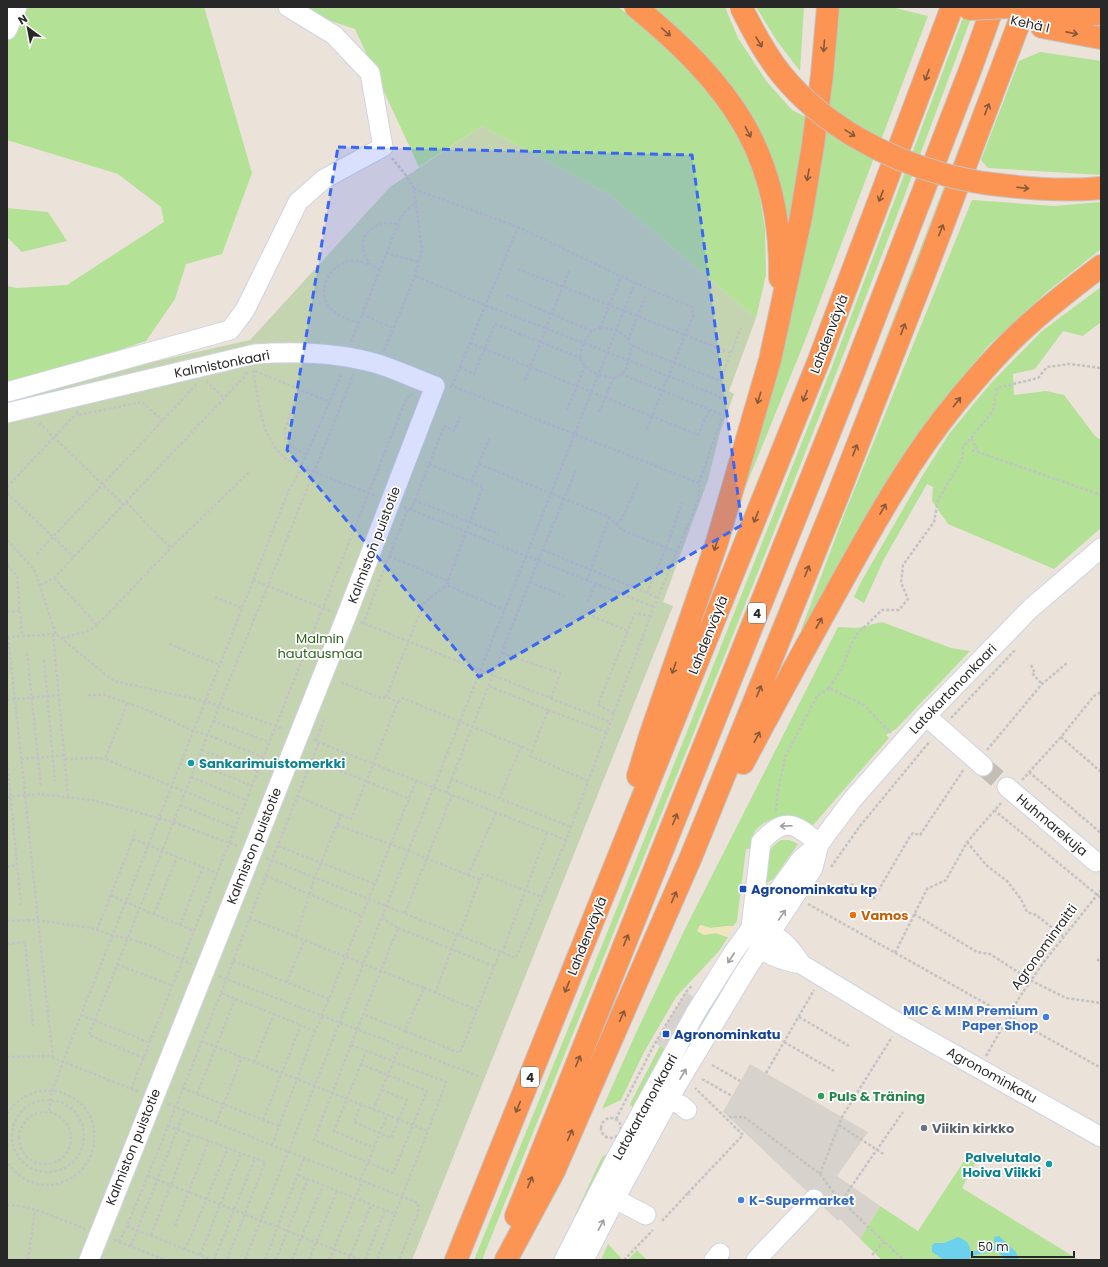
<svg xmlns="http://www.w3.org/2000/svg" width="1108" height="1267" viewBox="0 0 1108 1267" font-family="Poppins,sans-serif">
<rect width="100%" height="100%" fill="#ebe2da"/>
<path fill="#b3e196" d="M26 7H204L252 173 222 254 186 264 175 299 146 341 59 370 7 383V286L17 288 67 285 164 222 161 207 118 174 7 140V43Z
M289 7H618L648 30 712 93 750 152 759 192 765 229 766 275 756 318 610 195 482 126 419 167 355 29Z
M650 7H725L738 38 767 82 792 110 808 118 789 236 781 195Z
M756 7H804L800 71 777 41Z
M834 7H891L928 16 881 140 824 104Z
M967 7H975C861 318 737 626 613 934 570 1042 525 1151 482 1260H474L607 933 833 364Z
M1013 7H1019L889 353 863 398Z
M1040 52 1101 61V175L988 168 981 160 1019 61Z
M823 123 875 155 804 343 737 508Z
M972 200 1054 206 1101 202V249L1048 291 988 346 919 432 862 522 805 631 801 630 844 515Z
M7 208 48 212 67 241 22 252 7 237Z
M1101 287V322L1083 336 1063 331 1035 369 1013 374 1014 395 1046 391 1064 395 1095 436 1101 440V528L1054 569 948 524 932 501 933 487 927 484 884 559 864 603 854 597 861 582 921 478 949 434 991 383 1042 331Z
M882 622 951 648 970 651 896 729 886 735 889 738 813 825C797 817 784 813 768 821 763 823 756 828 754 834 752 838 752 844 751 849H746L737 921 733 926H727L711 928 701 925 704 935 715 933 728 937 719 951 676 997 643 1054 621 1100 602 1109 636 1033 686 927 838 627 857 628Z
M781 840H790L798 844 774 878 767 883 765 882C767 865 765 849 781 840Z
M734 961 743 967 706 1025 702 1022 710 1000Z
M660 1046 664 1048 655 1075 636 1112 630 1104Z
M616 1149 564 1242 576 1213 602 1157Z
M970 1152 979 1156 962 1188 1079 1260H882L860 1239 880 1206 918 1231Z
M608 1244 621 1258 620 1260H601Z
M637 1250 647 1260H628Z"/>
<path fill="#f0e5bc" d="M700 925 711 928 727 926H733L728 937 715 933 704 935 697 931Z"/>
<path fill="#c4d4b1" d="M482 126 610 195 756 318 729 391 734 394 720 432 708 480 663 602 673 606 412 1260H7V395L250 340 390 187Z"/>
<path fill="#d7d2cc" d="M686 992 694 997 664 1048 660 1046 655 1043Z
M750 1064 868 1132 837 1176 880 1206 860 1239 840 1219 838 1221 723 1112Z"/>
<path fill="#6dd1ed" d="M999 1236 1016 1252 1019 1260H1006C999 1254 994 1247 994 1237Z
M958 1237C969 1241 972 1247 970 1259L968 1260H944L932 1252V1245L935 1243H944Z"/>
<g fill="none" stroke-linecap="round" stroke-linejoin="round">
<path stroke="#6dd1ed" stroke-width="4" d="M971 1254 996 1248 1001 1251"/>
<path stroke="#c4bdb6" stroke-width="19" stroke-dasharray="19 10" stroke-linecap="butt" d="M983 766 1007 787"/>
<g stroke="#cfd3e1" stroke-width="21">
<path id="minor" d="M7 30 17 7
M7 392 230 330 245 310 298 202 324 179 383 147 370 73 334 35 288 7
M7 413 255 354C296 351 338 352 378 364 397 370 416 379 435 386L346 617 89 1260
M926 716 983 766
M1007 787 1096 862
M751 927 761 842C785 816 795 823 819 844
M758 931C780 935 790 946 801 964
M754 936C756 940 758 945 761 948 772 958 787 961 801 964L900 1024 1101 1137
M658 1094 681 1105 687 1110
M615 1199 646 1215
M564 1260 613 1164 696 1012 733 953 801 859 819 844 852 800 926 716 1030 609 1101 548
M584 1260 615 1199 678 1083 746 970 813 868 819 844
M714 1260 720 1253
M756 1260 814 1199"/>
</g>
<g stroke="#c3c3c3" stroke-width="24">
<path id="highway" d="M636 7C729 84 782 152 780 278
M1048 12 1087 14H1101
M1042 27 1101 38
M984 183C1023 188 1062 192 1101 188
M743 763C773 706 804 650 835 594 872 527 909 459 958 400 980 374 1003 347 1028 325 1051 304 1076 285 1101 266
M638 776 650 736 717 542 770 360 801 217 813 145 822 75 828 7
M516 1216 854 371 972 65 993 7
M456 1260 819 360 952 7
M506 1260 554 1171 691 857 838 495 927 267 1025 7"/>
</g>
<path stroke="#c3c3c3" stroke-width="2.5" stroke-dasharray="3 2" stroke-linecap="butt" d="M414 189 518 227 635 283 692 307 693 316 646 431
M386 253 419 262
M518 269 731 353
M380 270C377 268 374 267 371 265 368 263 367 258 365 255 356 233 378 219 398 224
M506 295 592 331
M362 314 393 328
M359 323C351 320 339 317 333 311 314 295 327 266 349 261 356 259 364 263 370 265
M600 328C619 329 637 337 629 359 628 363 627 367 625 371 623 373 620 376 618 377 608 380 586 371 582 362 579 356 582 347 585 341 589 334 592 330 600 328Z
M600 328 621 277
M628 340 645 297
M351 342 401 217 406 211 415 203
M470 343 698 435 709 410
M632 346 720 381 741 328
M384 351 415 276 422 250 414 189 405 174 392 158
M460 367 474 374 495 324 581 358
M253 370 260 410 266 432 275 447 283 457 301 467 377 496
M255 371 330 402
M621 374 723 415
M525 380 570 269
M206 381 224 398
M452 386 518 227
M450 387 452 386 699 483
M299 389 285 429C284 444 294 449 307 455
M567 410 585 366
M77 411 78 415 142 402 163 421
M599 412 614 377
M39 423 124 505
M971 438 993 411 997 388 1038 378 1047 367 1070 364 1101 368
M972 450 1101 495
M479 464 609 517 622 530 677 552
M471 482 490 437
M7 487 72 418 78 415
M7 493 74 557
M414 500 499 534
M126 502 171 548
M404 507 654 607
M411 510 444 426 454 431 460 417
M616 524 622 519 638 483
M7 540 35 571 56 634
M543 550 647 593 657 598
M37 554 197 384
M389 556 448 581 483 487 429 464
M7 565 17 576 22 636
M54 578 97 625
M253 580 333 612
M448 581 447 585 504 610
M587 581 609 517
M530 582 564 596
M40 585 54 578 245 376 247 372
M647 593 666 548 682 503
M215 597 242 608
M588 602 595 584
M7 612 20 611
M592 616 628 631
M360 622 610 722
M363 624 408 508
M53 634 68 797
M7 637 56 634 114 681 205 701 284 729
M8 637C24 777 37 918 53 1058
M62 638 88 631 97 625 171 548 250 471
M169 644 220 665
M27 653 41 786
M502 653 560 673 551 698
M44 660 55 781
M1031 665 1034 671 1032 673 1042 684
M829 688 842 668 852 643 857 634 882 610H899L908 599 901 583 903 565 934 522 938 500 962 460 963 447 971 438 979 453
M88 695H105L152 712 193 731 208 735 263 757
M386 697 424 603 447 585
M7 700 59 695
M398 702 402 698 532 751 548 710 489 686
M127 704 105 759 240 814
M548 710 606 732
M614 713 598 705 635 613 650 616
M951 718 1016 649
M213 721 269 742
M1061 737 1101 772
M313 740 566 840
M316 741 324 719
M202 750 257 771
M987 750 1042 684 1067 663
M532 751 530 756 588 781
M7 758 21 905
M21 759 64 755
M65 759 95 758 105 759
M312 759 410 799
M196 763 252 786
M1029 772 1101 833
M191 777 246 800
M451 779 571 827
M1022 780 1061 737 1094 696 1101 692
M446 793 538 561 576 470
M297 796 341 815
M7 797 39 794 92 800 173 822 237 846
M499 799 521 746
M180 805 235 828
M994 810 1101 898
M776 811 777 796 785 757 817 696 829 688 864 705 891 733
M337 825 409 851 480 880 459 935
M133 839 217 873
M967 842 986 865 1007 881 1021 899 1027 912 1036 915 1063 936
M278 846 375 884
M266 858 516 958 566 840 654 607 699 498V483L725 409V402L716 395 607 352 485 305 415 276
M7 867 17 865
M831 867 860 826 930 741
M468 875 496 813
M266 876 362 916
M480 880 483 874 542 897
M851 884 874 898 909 838 913 833 920 835 964 769
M111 895 125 902 194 931
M808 904 1101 1068
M405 913 452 795
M154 914 177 857
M914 914 977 952 990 954 1032 981 1066 998 1101 1003
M249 918 424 988 405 1031 363 1014
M382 918 398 928 351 1045 446 1082 428 1131
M7 921 37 920 91 928 111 935 131 939 154 947 191 964
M180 925 203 867
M398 928 494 966
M97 930 136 831
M296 937 315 877 341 815 351 819 398 702 386 697 381 698 339 681
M7 944 25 942 33 1026
M502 953 547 833
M895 953 927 889 946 880 967 842 1001 803
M1097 959 1101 963
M233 961 329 999
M117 964 173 986
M219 976 478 1076
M287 982 304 941
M424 988 477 1010 500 952
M221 993 272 860 319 742
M435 993 452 949 457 934
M81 1015 150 1043
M322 1016 416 781
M799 1017 849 1046
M405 1031 460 1053 477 1010
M201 1041 428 1131 395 1214
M784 1042 834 1071
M351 1045 314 1140 393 1173 427 1091 361 1064 366 1051
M986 1056 1019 998 1043 963 1101 890
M7 1057 49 1056 139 1092
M144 1058 89 1035 128 938 219 706 354 373
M254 1062 274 1014
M361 1064 334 1131 374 1148
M712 1065 740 1081
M766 1073 814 990
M702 1079 732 1096
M183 1088 197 1094 235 999
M131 1089 407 397 413 394
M197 1094 279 1126
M12 1136a36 36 0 1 1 72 0a36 36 0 1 1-72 0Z
M168 1104 418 1203V1213L399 1260
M361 1104 354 1122 391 1138 407 1100 382 1090
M373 1110 400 1046
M49 1111 52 1091 81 1015 289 490 298 474 342 373
M19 1138a26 26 0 1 1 52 0a26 26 0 1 1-52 0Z
M7 1114C19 1097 32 1090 53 1091 63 1091 72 1097 80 1103 87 1109 92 1118 93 1126 103 1170 52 1204 17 1173 13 1170 10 1166 7 1162
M729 1117H744L820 1174 835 1194 867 1226 904 1260
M601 1128a10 10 0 1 1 20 0a10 10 0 1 1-20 0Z
M616 1119 655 1043 686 992 692 986
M263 1120 301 1025 315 1031
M216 1123 242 1057
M839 1125 885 1155
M168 1126 265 1162 227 1260
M272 1145 315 1031 323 1016
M820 1174 842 1117 892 1037
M298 1175 395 1214 377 1260
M148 1176 361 1260
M360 1180 368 1163 387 1115
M688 1193 743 1135 695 1088
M842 1200 903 1112
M7 1205C34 1206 60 1219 85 1229
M662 1221 688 1193 690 1195
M127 1226 212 1260
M175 1226 209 1140
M151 1235 191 1134
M114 1240 166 1260
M119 1242 127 1226 158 1151 221 993 301 1025
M131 1246 185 1110
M185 1250 228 1148
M200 1255 241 1153
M872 1255 884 1242
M28 1260 35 1210
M214 1260 255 1158
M245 1260 635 283
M265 1260 304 1158
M276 1260 308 1179
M292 1260 323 1185
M309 1260 337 1191
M329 1260 362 1181
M349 1260 371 1205
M365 1260 385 1210
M624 1260 653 1230"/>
<use href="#minor" stroke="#fff" stroke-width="19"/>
<use href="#highway" stroke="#fc9453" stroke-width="22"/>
<g stroke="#c3c3c3" stroke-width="24" stroke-linecap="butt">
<path id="highway-bridge" d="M741 7C753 31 765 54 782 75 822 124 884 158 946 175 958 178 971 181 984 183
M969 9 1007 7 1048 12"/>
</g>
<use href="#highway-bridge" stroke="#fc9453" stroke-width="22"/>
</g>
<defs><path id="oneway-shaft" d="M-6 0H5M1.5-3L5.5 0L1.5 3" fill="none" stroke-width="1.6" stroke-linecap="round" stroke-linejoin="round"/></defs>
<g stroke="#87593b">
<use href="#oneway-shaft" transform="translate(666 32) rotate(42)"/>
<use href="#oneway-shaft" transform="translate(1072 33) rotate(11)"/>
<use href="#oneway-shaft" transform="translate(759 42) rotate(59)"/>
<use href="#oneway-shaft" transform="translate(824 46) rotate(95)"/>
<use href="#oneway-shaft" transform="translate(927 75) rotate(111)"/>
<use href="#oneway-shaft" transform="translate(987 109) rotate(-69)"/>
<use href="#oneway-shaft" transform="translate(748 132) rotate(62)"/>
<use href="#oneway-shaft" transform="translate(850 133) rotate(32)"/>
<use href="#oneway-shaft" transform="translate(808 175) rotate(100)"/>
<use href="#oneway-shaft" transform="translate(1023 188) rotate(7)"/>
<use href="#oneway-shaft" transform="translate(881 196) rotate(111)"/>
<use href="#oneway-shaft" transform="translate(941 230) rotate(-69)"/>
<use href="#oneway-shaft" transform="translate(903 329) rotate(-69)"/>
<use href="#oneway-shaft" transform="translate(805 396) rotate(112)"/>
<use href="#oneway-shaft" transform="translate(759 398) rotate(107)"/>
<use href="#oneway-shaft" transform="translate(957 402) rotate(-52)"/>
<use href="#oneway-shaft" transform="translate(855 450) rotate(-69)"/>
<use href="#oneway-shaft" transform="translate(883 509) rotate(-60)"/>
<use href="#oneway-shaft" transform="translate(756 517) rotate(112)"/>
<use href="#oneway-shaft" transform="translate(716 545) rotate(108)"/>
<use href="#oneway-shaft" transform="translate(807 571) rotate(-68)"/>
<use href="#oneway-shaft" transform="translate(819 623) rotate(-61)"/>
<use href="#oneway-shaft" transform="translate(674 668) rotate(109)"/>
<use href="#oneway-shaft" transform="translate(759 691) rotate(-68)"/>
<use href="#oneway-shaft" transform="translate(757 737) rotate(-62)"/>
<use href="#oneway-shaft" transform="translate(675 819) rotate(-68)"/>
<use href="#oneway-shaft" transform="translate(674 897) rotate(-66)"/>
<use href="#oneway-shaft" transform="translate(626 940) rotate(-68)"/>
<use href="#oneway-shaft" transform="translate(567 987) rotate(112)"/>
<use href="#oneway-shaft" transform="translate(622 1016) rotate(-66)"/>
<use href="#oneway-shaft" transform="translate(578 1061) rotate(-68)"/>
<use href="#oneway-shaft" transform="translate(518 1107) rotate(112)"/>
<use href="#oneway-shaft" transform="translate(570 1135) rotate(-66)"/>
<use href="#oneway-shaft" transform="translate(530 1182) rotate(-68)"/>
</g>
<g stroke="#9e9e9e">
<use href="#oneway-shaft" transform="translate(786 826) rotate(178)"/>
<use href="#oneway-shaft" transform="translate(782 915) rotate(-56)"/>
<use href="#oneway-shaft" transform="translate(731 958) rotate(123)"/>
<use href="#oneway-shaft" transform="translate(683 1074) rotate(-59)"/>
<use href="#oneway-shaft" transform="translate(601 1225) rotate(-62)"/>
</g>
<path fill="#3a66f8" fill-opacity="0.2" stroke="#3a66f8" stroke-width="3" stroke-dasharray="8 5" stroke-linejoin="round" d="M338 147 692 155 742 525 479 677 287 450Z"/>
<g fill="#0f9aa8" stroke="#fff" stroke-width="1.5">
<circle cx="191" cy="763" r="4"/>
<circle cx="1049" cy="1164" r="4"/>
</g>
<g fill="#1a4fb4" stroke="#fff" stroke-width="1.5">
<rect x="739" y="885" width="8" height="8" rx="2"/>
<rect x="662" y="1030" width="8" height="8" rx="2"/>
</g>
<circle fill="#e8710a" stroke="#fff" stroke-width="1.5" cx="853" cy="915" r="4"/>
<g fill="#3f7fe0" stroke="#fff" stroke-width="1.5">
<circle cx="1046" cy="1017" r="4"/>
<circle cx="741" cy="1200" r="4"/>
</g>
<circle fill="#2e9e5b" stroke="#fff" stroke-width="1.5" cx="821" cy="1096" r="4"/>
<circle fill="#6b7280" stroke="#fff" stroke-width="1.5" cx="924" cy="1128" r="4"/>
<g text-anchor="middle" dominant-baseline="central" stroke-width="3.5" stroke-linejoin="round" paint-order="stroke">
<g fill="#fff" stroke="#686868" stroke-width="1">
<rect x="748" y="603" width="18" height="20" rx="3"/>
<rect x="521" y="1067" width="18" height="20" rx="3"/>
</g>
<g font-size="12" font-weight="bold" fill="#282828">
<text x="757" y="613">4</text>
<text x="530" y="1077">4</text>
</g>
<g font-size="13" fill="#282828" stroke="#fff">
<text transform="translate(1030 24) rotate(13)">Kehä I</text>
<text transform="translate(829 334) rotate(-69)">Lahdenväylä</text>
<text transform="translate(222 364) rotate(-11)">Kalmistonkaari</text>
<text transform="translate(374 545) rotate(-69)">Kalmiston puistotie</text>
<text transform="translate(708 635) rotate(-68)">Lahdenväylä</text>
<text transform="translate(953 689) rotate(-46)">Latokartanonkaari</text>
<text transform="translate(1052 825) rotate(40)">Huhmarekuja</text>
<text transform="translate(254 846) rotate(-68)">Kalmiston puistotie</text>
<text transform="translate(587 936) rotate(-68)">Lahdenväylä</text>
<text transform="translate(1044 947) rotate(-54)">Agronominraitti</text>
<text transform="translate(992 1075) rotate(29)">Agronominkatu</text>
<text transform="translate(645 1107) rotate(-61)">Latokartanonkaari</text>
<text transform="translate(133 1147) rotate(-68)">Kalmiston puistotie</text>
</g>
<g font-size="13" fill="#2d631a" stroke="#fff">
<text x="320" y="638">Malmin<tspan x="320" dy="15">hautausmaa</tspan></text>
</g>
<g font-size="13" font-weight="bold" fill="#0d838f" stroke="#fff" text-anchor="start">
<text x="199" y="763">Sankarimuistomerkki</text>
<text x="1041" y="1157" text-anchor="end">Palvelutalo<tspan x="1041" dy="15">Hoiva Viikki</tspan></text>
</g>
<g font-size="13" font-weight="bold" fill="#164399" stroke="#fff" text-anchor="start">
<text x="751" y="889">Agronominkatu kp</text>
<text x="674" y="1034">Agronominkatu</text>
</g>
<g font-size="13" font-weight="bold" fill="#c56008" stroke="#fff" text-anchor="start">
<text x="861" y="915">Vamos</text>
</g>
<g font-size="13" font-weight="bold" fill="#366cbe" stroke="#fff" text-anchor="end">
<text x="1038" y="1010">MIC &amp; M!M Premium<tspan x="1038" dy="15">Paper Shop</tspan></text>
<text x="749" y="1200" text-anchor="start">K-Supermarket</text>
</g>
<g font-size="13" font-weight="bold" fill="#27864d" stroke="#fff" text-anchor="start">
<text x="829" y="1096">Puls &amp; Träning</text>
</g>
<g font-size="13" font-weight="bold" fill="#5b616d" stroke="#fff" text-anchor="start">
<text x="932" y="1128">Viikin kirkko</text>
</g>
</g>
<rect width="1108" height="1267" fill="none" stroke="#282828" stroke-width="16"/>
<g transform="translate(28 28) rotate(328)" stroke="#ffffff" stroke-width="3" paint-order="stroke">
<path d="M0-3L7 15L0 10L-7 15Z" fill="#282828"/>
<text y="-6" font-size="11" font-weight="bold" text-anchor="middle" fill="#282828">N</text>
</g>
<path d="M972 1251v6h102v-6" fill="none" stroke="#282828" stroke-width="2"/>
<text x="978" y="1251" font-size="12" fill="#282828" stroke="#ffffff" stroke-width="3" paint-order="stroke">50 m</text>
</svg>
